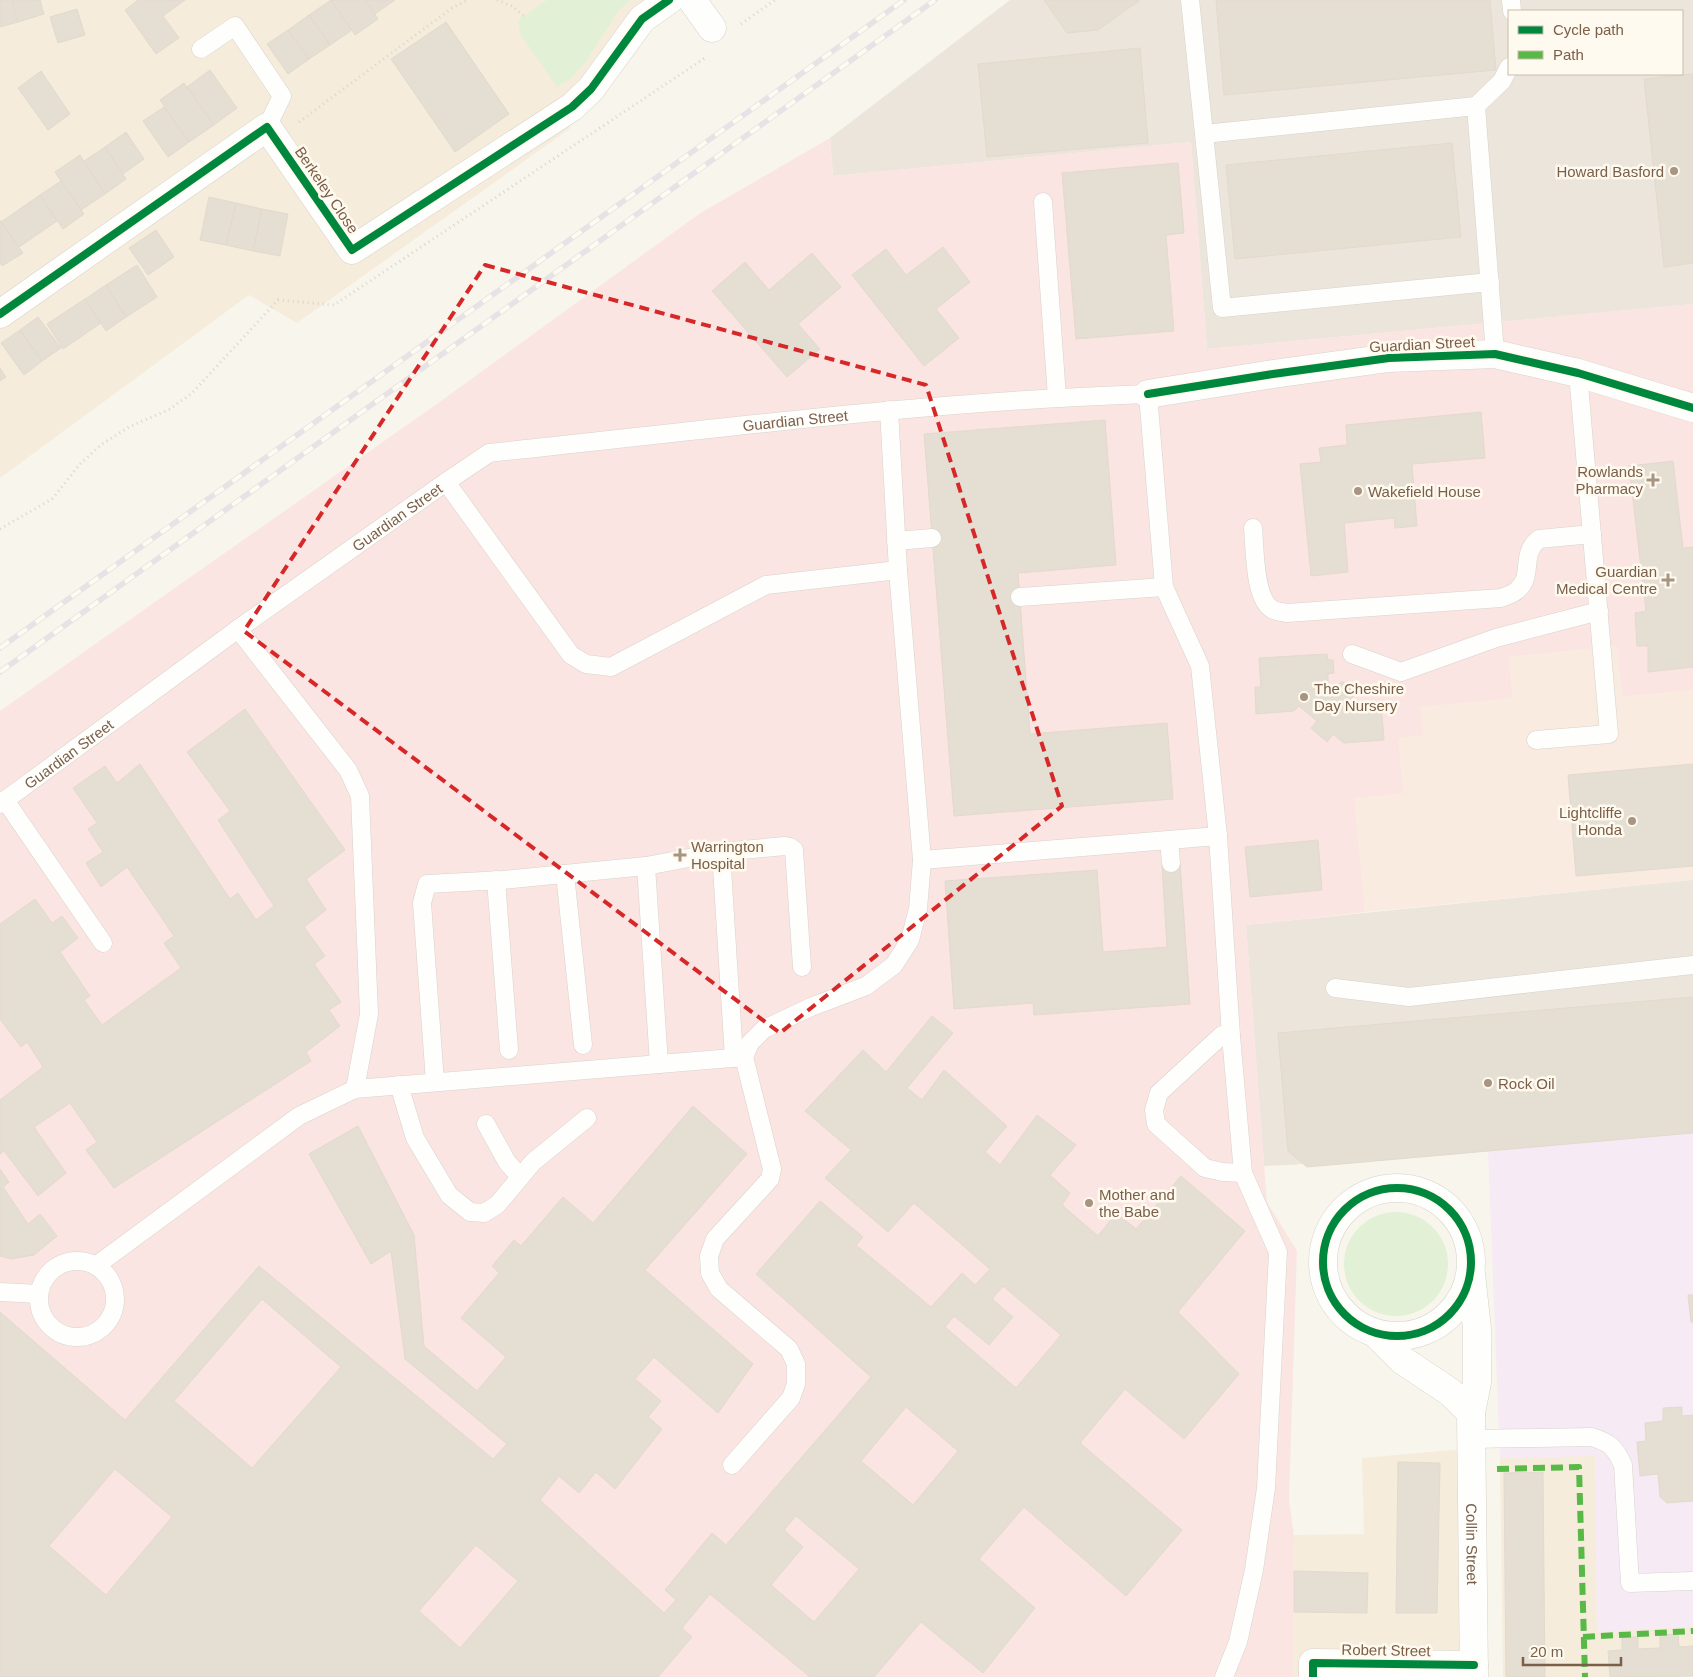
<svg xmlns="http://www.w3.org/2000/svg" width="1693" height="1677" viewBox="0 0 1693 1677" font-family="Helvetica,sans-serif">
<rect width="100%" height="100%" fill="#f8f5ec"/>
<path fill="#f5ecdc" d="M0 0H694L635 41 568 130 297 323 249 295 0 478Z
M1463 1449 1460 1677H1293L1294 1535 1364 1534 1362 1458Z
M1596 1455 1597 1631 1693 1626V1677H1503L1500 1458Z"/>
<path fill="#f9ebdf" d="M1617 646 1622 697 1693 690V880L1365 912 1353 797 1404 793 1398 738 1419 707 1513 697 1509 657Z"/>
<path fill="#ebe5dc" fill-rule="evenodd" d="M1010 0H1693V304L1207 349 1191 142 833 176 830 138ZM1509 11H1682V74H1509Z
M1693 880V1133L1304 1164 1264 1166 1246 925Z"/>
<path fill="#f6ebf4" d="M1693 1133V1626L1597 1632 1595 1456 1500 1458 1488 1151Z"/>
<path fill="#fbe5e2" d="M830 138 833 176 1191 142 1207 349 1693 304V690L1622 697 1617 646 1509 657 1513 698 1420 707 1423 735 1398 738 1404 793 1354 798 1365 912 1246 925 1267 1202 1297 1251 1289 1500 1294 1535 1293 1677H0V711L434 406 699 214Z"/>
<path fill="#e2f1d5" d="M547 0H631L619 10 585 63 571 78 557 87 520 34 518 20Z
M1344 1264a52 52 0 1 1 104 0a52 52 0 1 1-104 0Z"/>
<path fill="#e5ded3" stroke="#e3d9cd" fill-rule="evenodd" d="M0 0H12L18 22 0 27Z
M12 0H40L44 14 18 22Z
M138 0H185L163 16 179 38 156 54 125 10Z
M331 0 352 30 330 45 309 15Z
M331 0H365L378 19 355 35Z
M365 0H395L375 14Z
M1044 0H1140L1098 30 1067 33Z
M1216 0H1490L1496 70 1224 95Z
M77 9 85 35 58 43 50 17Z
M309 15 330 45 309 59 288 30Z
M446 22 509 114 455 152 391 59Z
M288 30 309 59 288 74 267 44Z
M1140 48 1148 143 987 157 978 64Z
M210 70 237 108 214 125 187 87Z
M41 71 70 114 48 130 18 88Z
M1693 74V263L1664 267 1644 79Z
M184 83 214 125 189 142 160 100Z
M164 107 189 142 168 157 143 121Z
M126 132 144 159 123 174 105 147Z
M1452 143 1461 237 1235 259 1226 165Z
M105 147 126 179 105 194 84 161Z
M80 155 105 194 81 210 55 172Z
M1178 163 1184 233 1166 235 1174 331 1076 339 1062 173Z
M61 181 84 214 63 229 40 195Z
M40 195 57 221 19 247 1 222Z
M209 197 236 203 226 245 200 240Z
M236 203 262 209 253 251 226 245Z
M262 209 288 214 280 256 253 251Z
M0 220 23 253 2 266 0 263Z
M156 230 174 257 148 275 129 248Z
M943 247 970 282 936 309 959 338 924 366 852 275 886 249 906 275Z
M812 253 841 287 798 324 820 349 787 377 712 291 745 262 769 290Z
M137 265 157 297 126 317 106 285Z
M106 285 126 317 106 331 85 299Z
M85 299 101 323 63 349 47 324Z
M38 317 61 348 42 361 20 330Z
M20 330 42 361 24 375 1 343Z
M0 368 6 377 0 381Z
M1481 412 1485 458 1412 464 1417 526 1395 528 1394 518 1344 523 1348 572 1311 576 1300 464 1321 462 1319 448 1347 445 1346 425Z
M1105 420 1116 565 1018 573 1030 734 1167 723 1173 799 954 816 924 434Z
M1673 461 1683 548 1693 547V667L1648 672V646H1637L1635 613 1646 611 1629 466Z
M1327 654 1328 660H1333L1334 673 1328 674V684L1335 689 1342 681 1356 693 1349 701 1354 705 1381 703 1384 740 1344 743 1333 734 1327 742 1311 728 1317 721 1299 706 1294 711 1256 714 1255 687H1261L1259 658Z
M245 709 345 850 306 879 326 910 304 927 325 956 314 964 341 1002 329 1010 340 1026 306 1052 311 1061 114 1188 86 1150 97 1142 70 1103 34 1127 66 1173 38 1196 4 1151 0 1154V1100L43 1067 27 1042 21 1047 0 1019V924L35 899 52 923 62 916 78 938 60 952 90 996 84 1000 102 1025 181 968 164 943 174 936 127 867 101 887 86 863 103 852 88 829 97 823 73 788 105 766 117 783 140 764 230 899 238 893 256 920 274 906 218 820 230 811 187 752Z
M1693 764V866L1576 876 1568 775Z
M1318 840 1322 890 1250 897 1245 847Z
M1180 863 1190 1004 1034 1015 1033 1003 954 1009 945 881 1097 870 1103 952 1167 947 1162 864Z
M1693 997V1133L1307 1167 1288 1151 1278 1033Z
M932 1016 953 1033 907 1088 922 1100 944 1070 1007 1126 985 1152 1000 1165 1037 1115 1076 1145 1050 1175 1070 1193 1062 1205 1098 1236 1116 1213 1136 1229 1181 1176 1245 1231 1178 1312 1239 1374 1184 1439 1125 1389 1080 1443 1182 1530 1126 1596 1024 1507 979 1559 1035 1608 983 1673 921 1622 874 1677H810L710 1594 682 1628 692 1637 658 1677H0V1312L125 1420 259 1266 493 1459 507 1444 405 1359 391 1251 371 1264 309 1154 358 1126 414 1235 424 1346 477 1391 506 1357 461 1318 499 1273 492 1266 514 1240 521 1246 563 1197 593 1223 693 1106 747 1154 645 1270 753 1364 718 1413 654 1357 635 1379 661 1401 648 1417 662 1429 615 1489 596 1472 579 1493 559 1476 540 1500 664 1613 676 1600 665 1590 712 1533 726 1545 871 1377 756 1274 820 1201 863 1237 856 1245 931 1307 962 1273 975 1285 990 1269 914 1203 888 1232 825 1178 851 1150 805 1111 863 1050 886 1072ZM1003 1286 1061 1335 1016 1388 945 1327 954 1316 989 1345 1013 1317 992 1299ZM262 1299 341 1367 252 1468 174 1401ZM906 1407 958 1451 913 1505 861 1461ZM115 1469 172 1517 106 1595 49 1546ZM796 1516 859 1569 814 1622 771 1585 803 1547 784 1530ZM476 1545 518 1581 460 1648 419 1611Z
M0 1169 9 1182 3 1187 28 1224 40 1214 57 1236 34 1255 11 1259 0 1256Z
M1688 1295H1693V1322H1691Z
M1682 1407V1416L1693 1415V1501L1667 1503 1660 1497 1658 1474 1640 1476 1637 1442 1646 1441 1645 1423 1663 1421V1408Z
M1398 1462 1440 1463 1437 1613H1396Z
M1543 1472 1545 1677H1506L1504 1473Z
M1294 1571 1368 1573 1367 1613 1294 1612Z
M1678 1634 1679 1647 1693 1646V1676L1610 1677 1608 1651 1622 1650V1637H1638V1649L1660 1648V1635Z"/>
<g fill="none" stroke-linecap="round" stroke-linejoin="round">
<g stroke="#d8d2ca" stroke-width="19">
<g id="service">
<path d="M1190 0 1204 134 1476 106 1495 354"/>
<path d="M1511 0 1512 11"/>
<path d="M201 49 235 26 282 96 267 127"/>
<path d="M1476 106 1502 81 1509 67"/>
<path d="M1204 134 1222 308 1490 282"/>
<path d="M1043 202 1057 397"/>
<path d="M446 482 571 655 586 664 611 667 766 585 898 570"/>
<path d="M1253 528C1255 548 1254 599 1272 609 1276 612 1283 612 1287 613L1501 598C1506 596 1513 594 1516 591 1535 577 1519 554 1539 539L1592 534"/>
<path d="M896 541 932 538"/>
<path d="M1020 597 1164 587"/>
<path d="M238 629 348 770 360 796 369 1014 355 1089"/>
<path d="M1352 654 1401 672 1496 638 1599 611"/>
<path d="M1536 740 1609 734 1578 373"/>
<path d="M5 800 103 943"/>
<path id="s1" d="M0 804 238 629 446 482 489 453C708 430 927 401 1148 394L1164 587 1200 666 1218 836 1231 1036 1243 1173 1278 1252 1266 1488 1254 1570 1238 1642 1224 1677"/>
<path d="M1169 841 1171 863"/>
<path d="M721 852 785 846 790 847 794 850 802 967"/>
<path d="M922 860 1218 836"/>
<path d="M646 866 659 1064"/>
<path d="M565 874 583 1045"/>
<path d="M496 880 509 1050"/>
<path d="M1335 988 1409 997 1693 965"/>
<path d="M1231 1036 1222 1035 1159 1093 1154 1110 1156 1124 1205 1168 1223 1172 1243 1173"/>
<path d="M435 1082 422 903 427 884 503 880 646 866 721 852 734 1058"/>
<path d="M399 1085 415 1138 449 1195 470 1212 484 1213 497 1205 533 1162 587 1118"/>
<path d="M486 1124 507 1162 520 1177"/>
<circle cx="77" cy="1299" r="38"/>
<path d="M97 1265 299 1116 355 1089 744 1057"/>
<path d="M0 1292 39 1294"/>
<path d="M1472 1439 1592 1437C1610 1443 1615 1447 1623 1465L1630 1583 1693 1581"/>
<path d="M732 1465 791 1398 796 1384V1364L789 1349 719 1289 710 1273 709 1256 715 1239 770 1179 772 1169 744 1057 750 1043 764 1029 811 1007 866 986 894 965 910 940 918 909 922 860 898 570 889 410"/>
</g>
</g>
<g stroke="#d8d2ca" stroke-width="29">
<g id="minor">
<path d="M692 0 712 28"/>
<path d="M0 314 267 127 352 250 572 107 591 89 642 19 669 0"/>
<path d="M1148 394 1273 374 1389 358 1495 354 1578 373 1693 408"/>
<circle cx="1397" cy="1262" r="74"/>
<path id="s2" d="M1471 1274 1477 1329V1382L1471 1413 1474 1677"/>
<path d="M1376 1334 1402 1360 1450 1392 1471 1413"/>
<path d="M1313 1677V1663L1474 1665"/>
</g>
</g>
<path stroke="#dcd5cd" stroke-width="3" stroke-dasharray="1 4" stroke-linecap="butt" d="M497 0 512 6 524 16
M741 24 775 0
M299 122 452 8 468 0
M0 529 52 499 80 464 102 444 129 427 170 409 192 393 278 300 334 305 705 58"/>
<use href="#service" stroke="#fefefc" stroke-width="18"/>
<use href="#minor" stroke="#fefefc" stroke-width="28"/>
<g stroke="#e6e2e6" stroke-width="5.5">
<path id="rail" d="M0 648 904 0
M0 672 935 0"/>
</g>
<use href="#rail" stroke="#fffaef" stroke-width="4" stroke-dasharray="11" stroke-linecap="butt"/>
<path stroke="#58b947" stroke-width="6" stroke-dasharray="12 6" stroke-linecap="butt" d="M1497 1469 1579 1467 1585 1677
M1583 1637 1693 1631"/>
<g stroke="#fffaef" stroke-width="11">
<path id="cycleway" d="M0 314 267 127 352 250 572 107 591 89 642 19 669 0
M1148 394 1273 374 1389 358 1495 354 1578 373 1693 408
M1323 1262a74 74 0 1 1 148 0a74 74 0 1 1-148 0Z
M1313 1677V1663L1474 1665"/>
</g>
<use href="#cycleway" stroke="#00873e" stroke-width="8"/>
</g>
<path fill="none" stroke="#d62828" stroke-width="4" stroke-dasharray="10 6" stroke-linejoin="round" d="M485 265 926 385 1062 806 780 1033 244 631Z"/>
<g fill="#a79481" stroke="#fffaef" stroke-width="2">
<circle cx="1674" cy="171" r="5"/>
<path d="M1650.5 472.5h5v5h5v5h-5v5h-5v-5h-5v-5h5z"/>
<circle cx="1358" cy="491" r="5"/>
<path d="M1665.5 572.5h5v5h5v5h-5v5h-5v-5h-5v-5h5z"/>
<circle cx="1304" cy="697" r="5"/>
<circle cx="1632" cy="821" r="5"/>
<path d="M677.5 847.5h5v5h5v5h-5v5h-5v-5h-5v-5h5z"/>
<circle cx="1488" cy="1083" r="5"/>
<circle cx="1089" cy="1203" r="5"/>
</g>
<g text-anchor="middle" dominant-baseline="central" stroke-width="5" stroke-linejoin="round" paint-order="stroke">
<g font-size="15" fill="#7b5f48" stroke="#fffaef" text-anchor="start">
<text x="1664" y="171" text-anchor="end">Howard Basford</text>
<text x="1643" y="471" text-anchor="end">Rowlands<tspan x="1643" dy="17">Pharmacy</tspan></text>
<text x="1368" y="491">Wakefield House</text>
<text x="1657" y="571" text-anchor="end">Guardian<tspan x="1657" dy="17">Medical Centre</tspan></text>
<text x="1314" y="688">The Cheshire<tspan x="1314" dy="17">Day Nursery</tspan></text>
<text x="1622" y="812" text-anchor="end">Lightcliffe<tspan x="1622" dy="17">Honda</tspan></text>
<text x="691" y="846">Warrington<tspan x="691" dy="17">Hospital</tspan></text>
<text x="1498" y="1083">Rock Oil</text>
<text x="1099" y="1194">Mother and<tspan x="1099" dy="17">the Babe</tspan></text>
</g>
<g font-size="15" fill="#7b5f48" stroke="#fffaef">
<text transform="translate(327 190) rotate(56)">Berkeley Close</text>
<text transform="translate(1422 344) rotate(-3)">Guardian Street</text>
<text stroke="none"><textPath href="#s1" startOffset="910">Guardian Street</textPath></text>
<text stroke="none"><textPath href="#s1" startOffset="490">Guardian Street</textPath></text>
<text stroke="none"><textPath href="#s1" startOffset="85">Guardian Street</textPath></text>
<text stroke="none"><textPath href="#s2" startOffset="271">Collin Street</textPath></text>
<text transform="translate(1386 1650) rotate(1)">Robert Street</text>
</g>
</g>
<rect x="1508" y="10" width="175" height="65" fill="#fffaef" stroke="#cabcac"/>
<rect x="1518" y="26" width="25" height="8" fill="#00873e" stroke="#cabcac"/>
<text x="1553" y="35" font-size="15" fill="#7b5f48">Cycle path</text>
<rect x="1518" y="51" width="25" height="8" fill="#58b947" stroke="#cabcac"/>
<text x="1553" y="60" font-size="15" fill="#7b5f48">Path</text>
<path d="M1523 1657v8h98v-8" fill="none" stroke="#7b5f48" stroke-width="2.5"/>
<text x="1530" y="1657" font-size="15" fill="#7b5f48" stroke="#fffaef" stroke-width="4" paint-order="stroke">20 m</text>
</svg>
